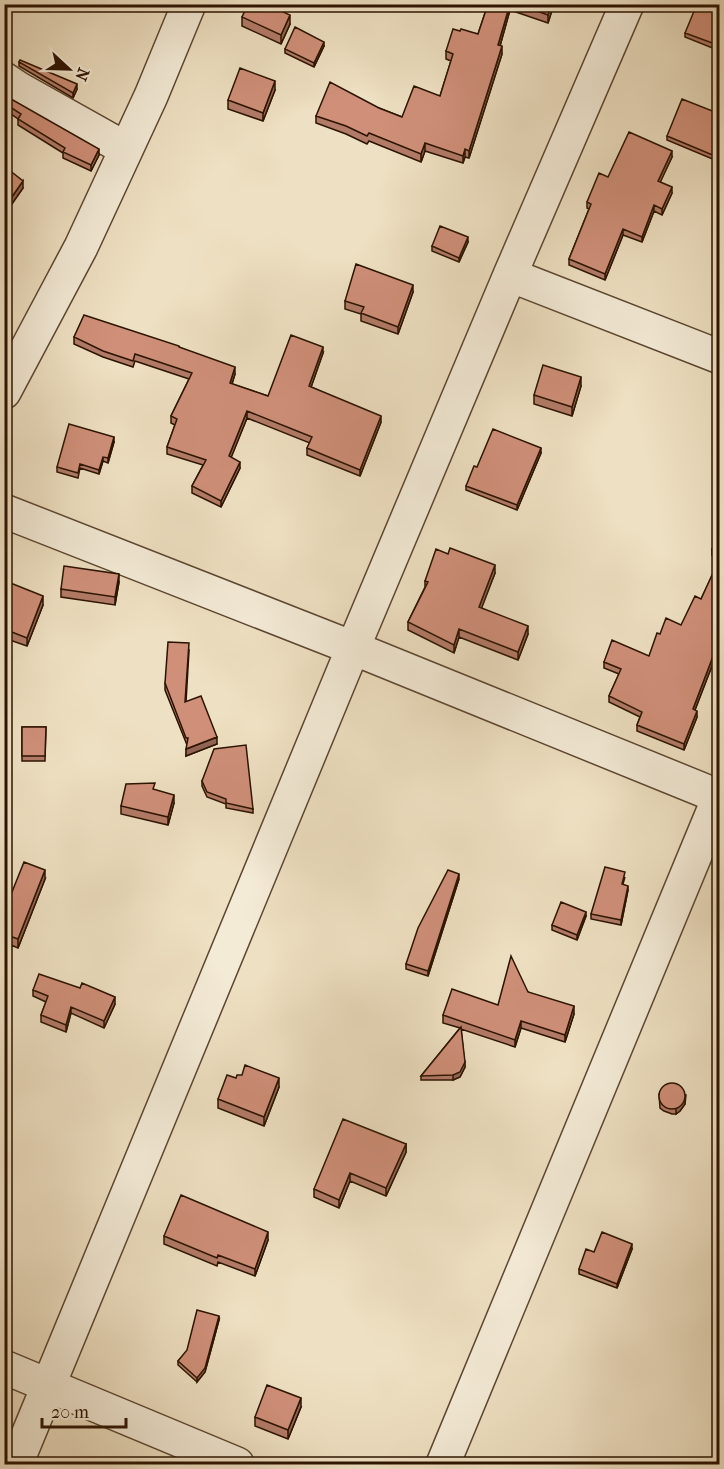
<svg xmlns="http://www.w3.org/2000/svg" width="724" height="1469" viewBox="0 0 724 1469" font-family="'IM FELL French Canon',serif">
<rect width="100%" height="100%" fill="#eee0c2"/>
<filter id="stains"><feTurbulence type="fractalNoise" baseFrequency=".00333" numOctaves="4"/><feColorMatrix values="0 0 0 0 .2 0 0 0 0 .09 0 0 0 0 .02 0 0 0 .5 -.17"/></filter>
<radialGradient id="worn" r=".72"><stop offset=".6" stop-color="#630" stop-opacity="0"/><stop offset="1" stop-color="#630" stop-opacity=".3"/></radialGradient>
<g fill="none" stroke-linecap="round" stroke-linejoin="round">
<g stroke="#5c4631" stroke-width="36">
<path id="minor" d="M4 79 19 89 126 149
M510 275 720 357
M4 392 81 247 151 96 189 4
M4 511 353 648 720 797
M4 1367 237 1464
M16 1464 353 648 510 275 627 4
M443 1464 720 795"/>
</g>
<use href="#minor" stroke="#f4ebd7" stroke-width="33"/>
</g>
<path fill="#b27b68" stroke="#2c1301" stroke-width="1.5" d="M488 4H554L548 23 510 10 500 46 502 54 469 158 465 157 463 163 425 151 421 162 369 141 367 144 346 134 316 123V116L379 108 402 117 440 96 451 61 446 59V51L460 31 478 34Z
M720 10V41L718 40 715 49 685 37V33Z
M242 17 290 24 281 44 242 26Z
M324 46 314 67 285 53V49Z
M19 62 77 89 73 98 19 66Z
M275 90 263 121 228 109V100Z
M4 95 99 155 91 171 63 158V153L18 125V119L4 109Z
M720 114V149L715 160 667 140V136Z
M672 157 660 182 672 193 662 215 654 211 642 242 623 235 605 280 569 265V259L589 209 587 208V202L608 177Z
M4 166 23 188 9 208 7 206Z
M468 242 459 262 432 251V246Z
M413 292 398 334 361 321V314L345 309V301Z
M74 337 179 347 235 374 232 384 268 396 323 353 311 387 381 422 360 476 307 455V448L310 443 247 418 231 457 240 468 221 507 192 493V486L203 465 167 454V447L175 425 171 423V416L189 379 135 361 133 367 103 357 74 344Z
M581 386 572 416 534 404V395Z
M114 442 108 463 103 461 99 474 80 468 78 478 57 472V467Z
M541 453 517 510 466 490V486L477 467Z
M720 545V652L717 658H715L695 710 697 717 684 750 637 731V725L640 717 609 702V696L619 674 604 668V662L649 656 660 634 681 625 701 599 717 565 712 555V549Z
M495 573 481 608 528 634 518 660 459 637 454 653 408 630V622L425 587V581Z
M119 582 115 605 61 597V589Z
M4 591 43 605 27 646 4 638Z
M189 651 186 702 217 744 186 756 187 745 165 690V683Z
M22 727H46L45 761H22Z
M202 781 253 809V813L226 808V804L207 797 202 786Z
M174 803 168 825 121 814V806Z
M625 877 623 884 628 890 621 925 591 919V914Z
M45 879 18 948 11 945V949L4 965V912Z
M459 879 428 976 406 969V964Z
M586 916 577 940 552 930V925Z
M80 988 115 1004 104 1028 71 1013 66 1032 41 1022V1015L46 1002 33 996V990Z
M528 992 574 1014 565 1042 521 1028 515 1047 461 1029 465 1067 460 1077 453 1080H421V1076L460 1028 443 1023V1015L498 1005Z
M236 1078 279 1087 264 1126 218 1108V1099Z
M659 1094 686 1095 685 1104 680 1111 676 1114H672L664 1111 660 1108Z
M406 1144V1152L386 1196 350 1181 339 1208 314 1197V1189Z
M164 1236 268 1240 255 1276 218 1262 217 1266 164 1244Z
M632 1249 617 1288 579 1274V1269Z
M219 1320 205 1372 197 1382 178 1365V1361Z
M301 1407 288 1439 255 1426V1417Z"/>
<path fill="#916455" stroke="#2c1301" stroke-width="1.5" d="M510 4V10L498 53V45Z
M551 4H554L548 23V15Z
M290 15V24L281 44V35Z
M324 42V46L314 67V63Z
M502 46V54L469 158V151Z
M275 81V90L263 121V113Z
M77 84V89L73 98V93Z
M425 143V151L421 162V154Z
M720 145V149L715 160V156Z
M99 149V155L91 171V165Z
M465 149V157L463 163V156Z
M672 151V157L658 187V181Z
M23 181V188L9 208V201Z
M672 187V193L662 215V209Z
M7 199V206L4 209V202Z
M654 205V211L642 242V237Z
M623 229V235L605 280V274Z
M468 237V242L459 262V258Z
M413 285V292L398 334V327Z
M323 347V353L309 393V386Z
M235 367V374L230 390V383Z
M581 377V386L572 416V407Z
M247 411V418L229 463V456Z
M381 416V422L360 476V470Z
M114 437V442L108 463V458Z
M541 448V453L517 510V505Z
M103 457V461L99 474V470Z
M240 462V468L221 507V501Z
M495 565V573L479 615V607Z
M119 574V582L115 605V597Z
M43 596V605L27 646V638Z
M528 626V634L518 660V652Z
M459 629V637L454 653V645Z
M720 646V652L717 658V652Z
M715 651V658L693 715V709Z
M697 711V717L684 750V744Z
M217 737V744L186 756V749Z
M174 795V803L168 825V817Z
M45 870V879L18 948V939Z
M459 874V879L428 976V971Z
M628 886V890L621 925V920Z
M586 912V916L577 940V935Z
M11 944V949L4 965V960Z
M115 997V1004L104 1028V1021Z
M574 1006V1014L565 1042V1035Z
M71 1007V1013L66 1032V1025Z
M521 1021V1028L515 1047V1040Z
M465 1062V1067L460 1077 453 1080V1075Z
M279 1078V1087L264 1126V1117Z
M685 1099V1104L680 1111 676 1114V1109Z
M406 1144V1152L386 1196V1188Z
M350 1173V1181L339 1208V1200Z
M268 1232V1240L255 1276V1269Z
M632 1244V1249L617 1288V1284Z
M219 1316V1320L205 1372 197 1382V1378Z
M301 1398V1407L288 1439V1430Z"/>
<path fill="#cf8f79" stroke="#2c1301" stroke-width="1.5" d="M248 4H266L290 15 281 35 242 17Z
M488 4H510L498 45 502 46 469 151 465 149 463 156 425 143 421 154 369 133 367 136 346 126 316 116 330 82 379 108 402 117 414 86 440 96 453 54 446 51 453 29 460 31 461 29 478 34Z
M517 4H551L548 15Z
M697 4H701L714 10H720V36H718L715 44 685 33Z
M295 27 324 42 314 63 285 49Z
M20 60 77 84 73 93 19 62Z
M240 68 275 81 263 113 228 100Z
M4 95 99 149 91 165 63 152 65 148 18 119 21 114 4 103Z
M682 99 720 114V145L715 156 667 136Z
M629 132 672 151 658 181 672 187 662 209 654 205 642 237 623 229 605 274 569 259 591 204 587 202 599 173 608 177Z
M4 166 23 181 9 201 7 199 4 202Z
M440 226 468 237 459 258 432 246Z
M356 264 413 285 398 327 361 313 364 307 345 301Z
M84 315 179 346V347L235 367 230 383 268 396 291 335 323 347 309 386 381 416 360 470 307 448 312 437 247 411 229 456 240 462 221 501 192 486 206 460 167 447 177 419 171 416 192 373 135 354 133 361 103 351 74 337Z
M543 365 581 377 572 407 534 395Z
M69 424 114 437 108 458 103 457 99 470 80 464 78 473 57 467Z
M493 429 541 448 517 505 466 486 474 466 477 467Z
M720 545V646L717 652 715 651 693 709 697 711 684 744 637 725 642 712 609 696 621 669 604 662 612 640 649 656 657 633 660 634 666 618 681 625 695 596 701 599 718 562 712 549Z
M450 548 495 565 479 607 528 626 518 652 459 629 454 645 408 622 428 582 425 581 436 549 448 554Z
M64 566 119 574 115 597 61 589Z
M8 582 43 596 27 638 4 629V591Z
M168 642 189 643 185 702 201 696 217 737 186 749 188 738H186L165 683Z
M22 727H46L45 756H22Z
M246 745 253 809 226 803V799L207 792 202 781 214 749Z
M155 783 153 789 174 795 168 817 121 806 126 784Z
M24 862 45 870 18 939 4 934V912Z
M605 867 625 872 622 884 628 886 621 920 591 914Z
M448 870 459 874 428 971 406 964 418 928Z
M561 902 586 912 577 935 552 925Z
M4 941 11 944 4 960Z
M511 956 528 992 574 1006 565 1035 521 1021 515 1040 443 1015 452 989 498 1005Z
M39 974 80 988 82 983 115 997 104 1021 71 1007 66 1025 41 1015 48 996 33 990Z
M461 1027 465 1062 460 1072 453 1075 421 1076Z
M245 1065 279 1078 264 1117 218 1099 227 1075 236 1078 237 1075H242Z
M659 1096a13 13 0 1 1 26 0a13 13 0 1 1-26 0Z
M343 1119 406 1144 386 1188 350 1173 339 1200 314 1189Z
M181 1195 268 1232 255 1269 218 1255 217 1258 164 1236Z
M602 1232 632 1244 617 1284 579 1269 586 1249 594 1252Z
M197 1310 219 1316 205 1368 197 1378 178 1361 187 1350Z
M267 1385 301 1398 288 1430 255 1417Z"/>
<rect width="724" height="1469" fill="none" stroke="#eee0c2" stroke-width="24"/>
<rect x="6" y="6" width="712" height="1457" fill="none" stroke="#2c1301" stroke-width="3"/>
<rect x="12" y="12" width="700" height="1445" fill="none" stroke="#2c1301" stroke-width="1.5"/>
<g transform="translate(69 69) rotate(112)" stroke="#f4ebd7" stroke-width="4.5" paint-order="stroke">
<path d="M0-4.5L10 22L0 15L-10 22Z" fill="#2c1301"/>
<text y="-9" font-size="16" font-weight="bold" text-anchor="middle" fill="#2c1301">N</text>
</g>
<path d="M42 1418v9h84v-9" fill="none" stroke="#2c1301" stroke-width="3"/>
<text x="51" y="1418" font-size="18" fill="#2c1301" stroke="#f4ebd7" stroke-width="4.5" paint-order="stroke">20 m</text>
<rect width="100%" height="100%" filter="url(#stains)"/>
<rect width="100%" height="100%" fill="url(#worn)"/>
</svg>
